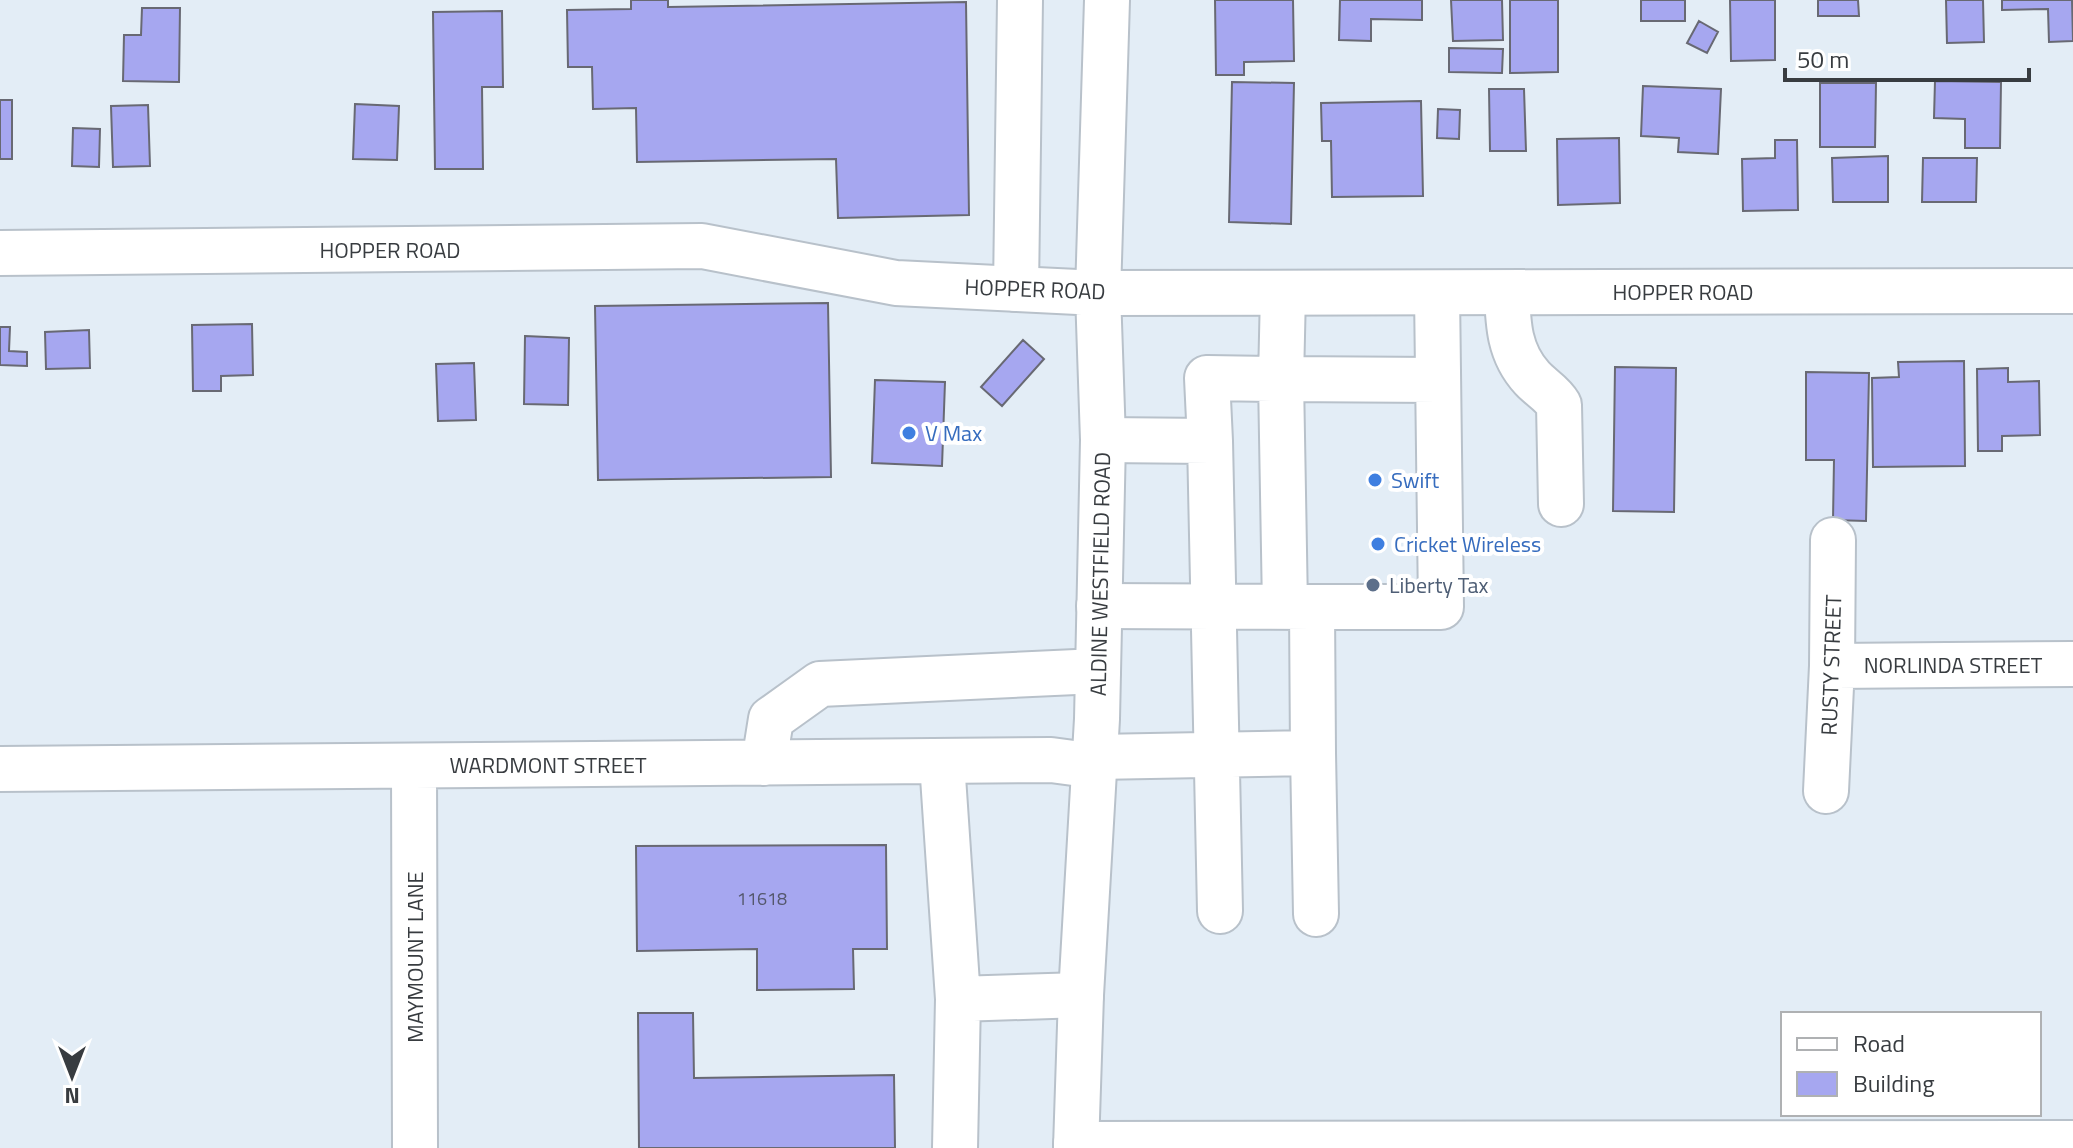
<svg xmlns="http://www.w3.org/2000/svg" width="2073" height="1148" viewBox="0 0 2073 1148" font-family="'Titillium Web',sans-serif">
<rect width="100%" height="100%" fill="#e3edf6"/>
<path fill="#a6a7f0" stroke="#686973" stroke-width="2" d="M631 0H668V7L966 2 969 215 838 218 836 159 637 162 636 108 593 109 592 67H568L567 10 631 9Z
M1215 0H1293L1294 61 1244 62V75H1216Z
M1340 0H1422V20L1371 19V41L1339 40Z
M1451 0H1502L1503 40 1453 41Z
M1510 0H1558V72L1510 73Z
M1641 0H1685V21H1641Z
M1730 0H1775V60L1731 61Z
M1818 0H1858L1859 16H1818Z
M1946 0H1983L1984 42 1947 43Z
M2002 0H2072L2073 41 2049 42 2048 9 2002 10Z
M142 8H180L179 82 123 81 124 35H141Z
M502 11 503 87H482L483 169H435L433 12Z
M1699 21 1718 32 1707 53 1687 43Z
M1449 48 1503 49 1502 73 1449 72Z
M1935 81 2001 82 2000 148H1965V119L1934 118Z
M1232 82 1294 83 1291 224 1229 222Z
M1820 83H1876L1875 147H1820Z
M1643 86 1721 89 1718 154 1678 152 1679 138 1641 136Z
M1489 89H1524L1526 151H1490Z
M0 100H12V159H0Z
M1421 101 1423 196 1332 197 1331 141H1322L1321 103Z
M355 104 399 106 397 160 353 159Z
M148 105 150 166 113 167 111 106Z
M1438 109 1460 110 1459 139 1437 138Z
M73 128 100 129 99 167 72 166Z
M1619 138 1620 203 1558 205 1557 139Z
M1775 140H1797L1798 210 1743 211 1742 159 1775 158Z
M1888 156V202H1833L1832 158Z
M1923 158H1977L1976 202H1922Z
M828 303 831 477 598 480 595 306Z
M252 324 253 375 221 376V391H193L192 325Z
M0 327H10L9 351 27 352V366L0 365Z
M89 330 90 368 46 369 45 332Z
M525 336 569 338 568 405 524 404Z
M1023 340 1044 359 1002 406 981 387Z
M1964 361 1965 466 1873 467 1872 378 1899 377 1898 362Z
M474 363 476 420 438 421 436 364Z
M1615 367 1676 368 1674 512 1613 511Z
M2008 368V382L2039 381 2040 435 2002 436V451H1978L1977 369Z
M1806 372 1869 373 1866 521 1833 520 1834 460H1806Z
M875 380 945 382 942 466 872 463Z
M886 845 887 949H853L854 989 757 990V949L637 951 636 846Z
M638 1013H693L694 1078 894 1075 895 1148H639Z"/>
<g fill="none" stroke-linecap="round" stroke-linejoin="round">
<g stroke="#b8c1ca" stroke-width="48">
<path id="minor" d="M1016 289 1020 0
M1283 293 1281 379 1438 380
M1507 293C1508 324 1509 353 1532 378 1541 388 1552 393 1559 405L1561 504
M1103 440 1210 441 1220 911
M1210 441 1207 378 1281 379 1285 607
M1312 607H1441L1437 293
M1832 666 2073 664
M1313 753 1316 914
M1096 757 1313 753 1312 607 1099 606
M942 762 958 999 955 1148
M764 763 771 719 820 684 1098 671
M414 766 415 1148
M0 769 1051 760 1096 766
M1826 791 1832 666 1833 540
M958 999 1081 995
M1076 1144 2073 1143"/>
</g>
<g stroke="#b8c1ca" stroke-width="48">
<path id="major" d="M0 253 702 246 896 283 1098 293 2073 291
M1076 1148 1081 995 1097 719 1103 440 1098 293 1107 0"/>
</g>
<use href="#minor" stroke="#fff" stroke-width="44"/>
<use href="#major" stroke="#fff" stroke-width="44"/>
</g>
<g fill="#3f7fe0" stroke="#fff" stroke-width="3">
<circle cx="909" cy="433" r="8"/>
<circle cx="1375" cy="480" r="8"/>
<circle cx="1378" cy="544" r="8"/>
</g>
<circle fill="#5c6f8a" stroke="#fff" stroke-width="3" cx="1373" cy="585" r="8"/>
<g text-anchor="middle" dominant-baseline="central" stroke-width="8" stroke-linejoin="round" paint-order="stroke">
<g font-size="18" fill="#54576c">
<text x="762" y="898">11618</text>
</g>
<g font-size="22" fill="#383c40" stroke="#fff">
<text x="390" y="250">HOPPER ROAD</text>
<text transform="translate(1035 289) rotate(2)">HOPPER ROAD</text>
<text x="1683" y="292">HOPPER ROAD</text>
<text transform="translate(1100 574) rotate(-89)">ALDINE WESTFIELD ROAD</text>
<text transform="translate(1831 665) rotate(-88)">RUSTY STREET</text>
<text x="1953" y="665">NORLINDA STREET</text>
<text x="548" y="765">WARDMONT STREET</text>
<text transform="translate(415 957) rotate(-90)">MAYMOUNT LANE</text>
</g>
<g font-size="22" fill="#366cbe" stroke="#fff" text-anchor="start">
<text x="925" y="433">V Max</text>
<text x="1391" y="480">Swift</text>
<text x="1394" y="544">Cricket Wireless</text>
</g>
<g font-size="22" fill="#4e5e75" stroke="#fff" text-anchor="start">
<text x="1389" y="585">Liberty Tax</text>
</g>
</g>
<rect x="1781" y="1012" width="260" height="104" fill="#ffffff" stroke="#afb1b3" stroke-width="2"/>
<rect x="1797" y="1038" width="40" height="12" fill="#ffffff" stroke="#afb1b3" stroke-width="2"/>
<text x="1853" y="1052" font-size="24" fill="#383c40">Road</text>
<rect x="1797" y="1072" width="40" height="24" fill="#a6a7f0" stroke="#afb1b3" stroke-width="2"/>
<text x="1853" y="1092" font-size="24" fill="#383c40">Building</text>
<g transform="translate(72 1076) rotate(180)" stroke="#ffffff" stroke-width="6" paint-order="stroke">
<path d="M0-6L14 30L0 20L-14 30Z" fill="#383c40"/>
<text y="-12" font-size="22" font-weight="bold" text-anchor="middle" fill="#383c40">N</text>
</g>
<path d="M1785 68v12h244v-12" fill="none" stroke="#383c40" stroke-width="4"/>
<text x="1797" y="68" font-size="24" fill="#383c40" stroke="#ffffff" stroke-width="6" paint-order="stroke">50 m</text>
</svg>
